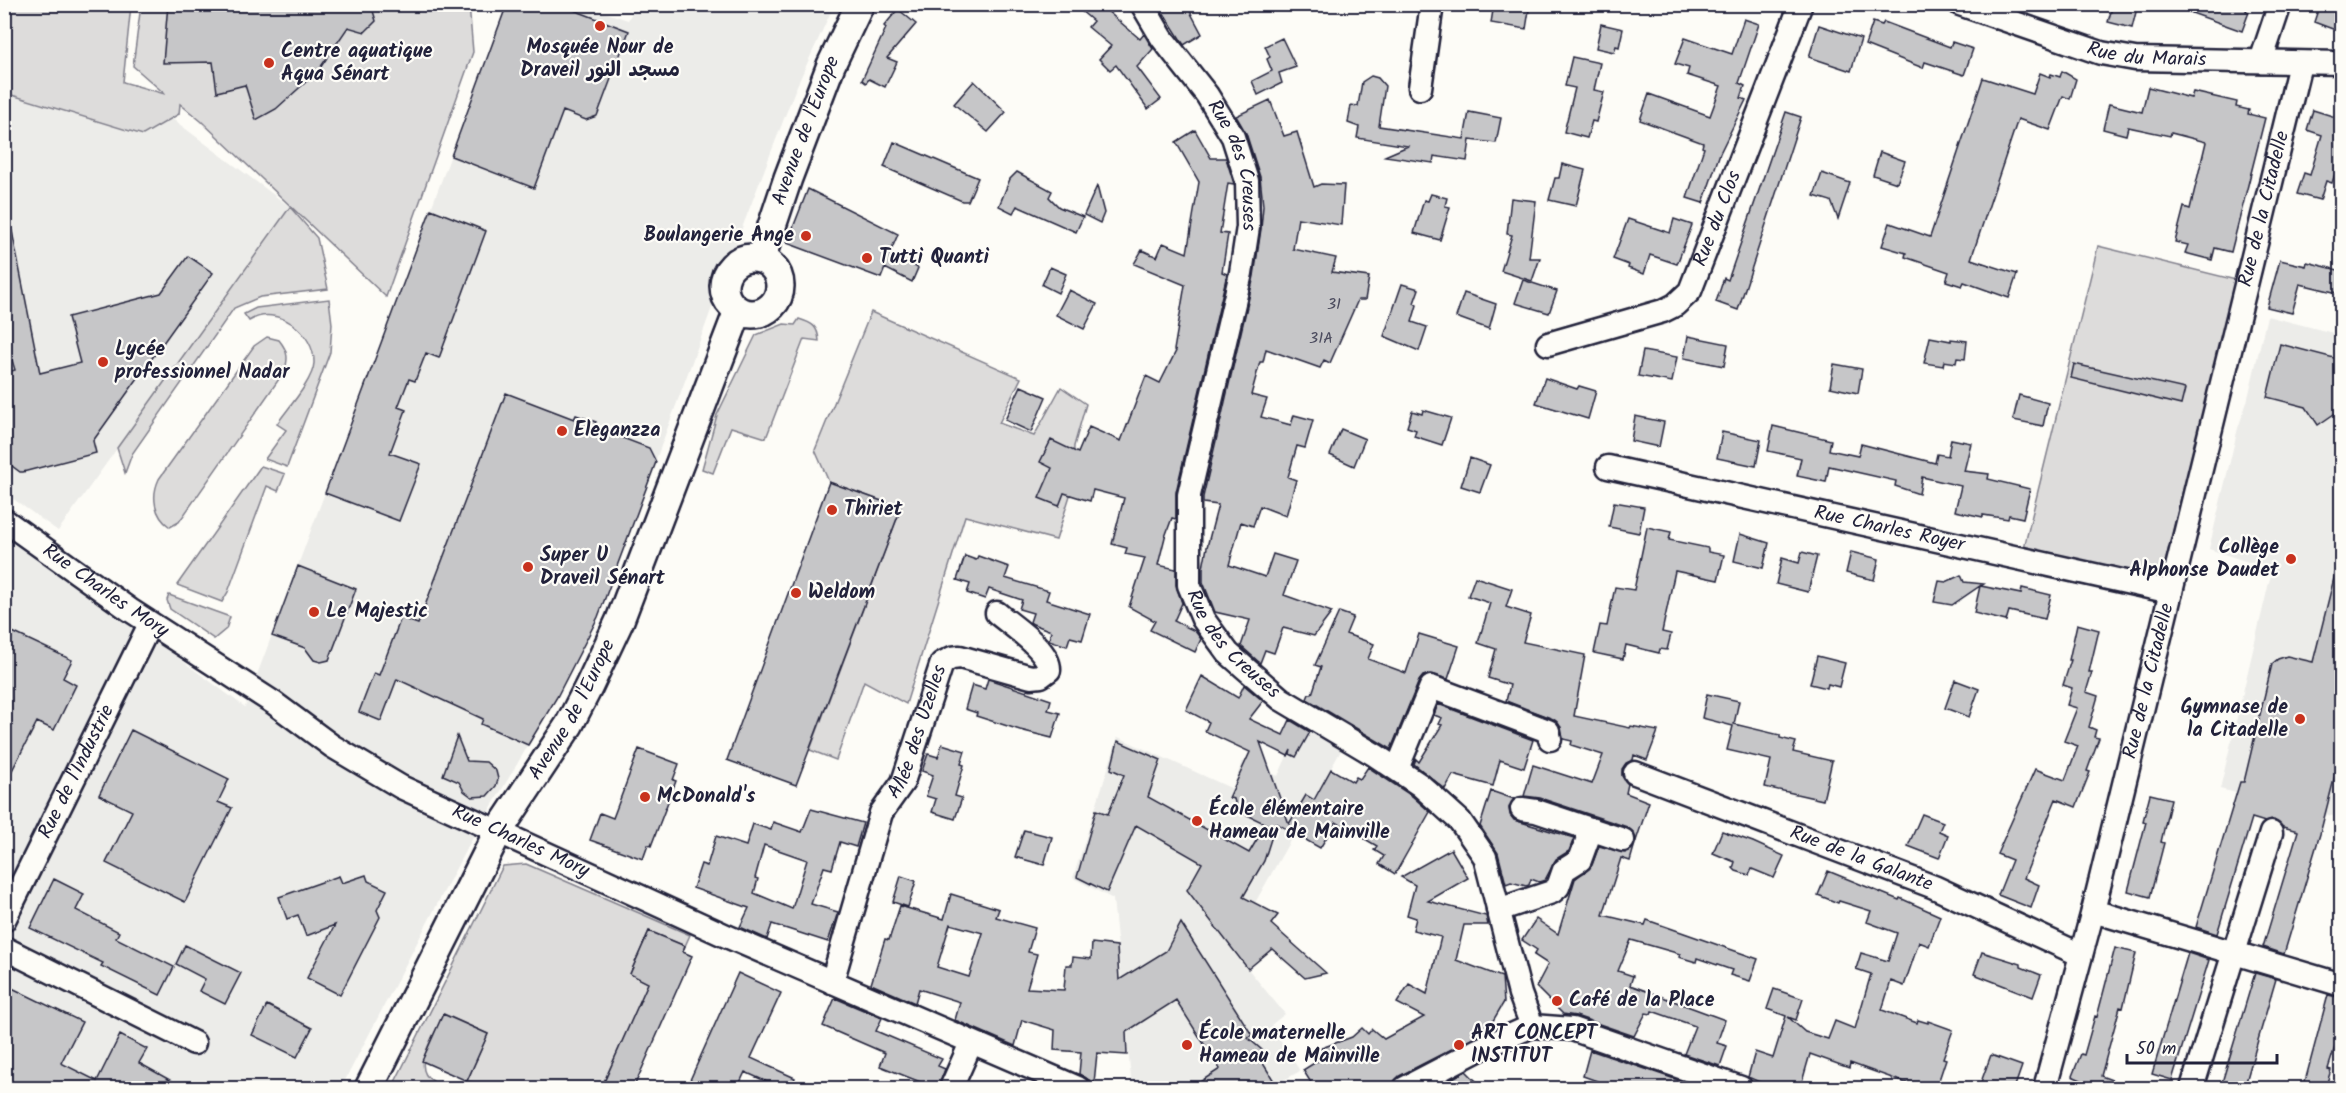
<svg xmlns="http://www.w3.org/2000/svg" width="2346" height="1093" viewBox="0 0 2346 1093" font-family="Kalam,'Playpen Sans Arabic',sans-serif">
<rect width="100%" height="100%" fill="#fdfcf7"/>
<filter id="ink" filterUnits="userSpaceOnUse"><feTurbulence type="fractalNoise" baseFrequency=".0167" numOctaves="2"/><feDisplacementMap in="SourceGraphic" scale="12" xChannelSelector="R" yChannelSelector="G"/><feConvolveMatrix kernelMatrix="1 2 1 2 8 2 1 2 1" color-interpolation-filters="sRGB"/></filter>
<g filter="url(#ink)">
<path fill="#ecece9" d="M11 4 123 82 290 207 58 531 5 493 4 5Z
M507 5H583L628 20 636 5H834L795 90 724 275 598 617 557 697 464 853 341 1088H5L4 530 245 707Z
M2341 301V818L2220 789 2272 570 2209 549 2238 428 2247 402 2267 316 2333 333Z
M1302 723 1343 747 1230 947 1285 1014 1271 1025 1300 1071 1270 1088H1132L1113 899 1073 878 1118 737 1233 789 1242 761 1278 776Z"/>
<path fill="#dddcdb" stroke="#807f8b" stroke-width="1.5" d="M5 5H131L123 82 165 94 133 66 141 5H469L473 52 386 297 201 121 180 104 179 114 143 135 5 93Z
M290 207 317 238 328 289 260 297 234 308 132 454 125 473 117 448Z
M2098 246 2236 280 2161 579 2024 548Z
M329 299 332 324 330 352 287 467 265 459 286 430 277 424C287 409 313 381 314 363 315 333 277 303 249 321L244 314 256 308Z
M871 312 1021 378 999 423 1034 436 1061 387 1086 404 1074 446 1073 486 1056 540 965 516 906 704 864 681 836 760 810 750 901 508 829 482 815 450Z
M799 319C812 323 818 326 819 341L804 339 766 438 731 427 713 473 702 469 717 415 756 335 784 324 795 325Z
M267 337 279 340C288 351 289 359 284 372L179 522 170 527C154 516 151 496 159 479L254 346Z
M261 466 285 474 278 491 267 486 228 592 222 602 177 585Z
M169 595 230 617 226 629 214 639 170 609 167 600Z
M526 864 690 935 685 946 649 931 630 974 649 983 601 1088H473L475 1083 467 1081 488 1034 444 1014C436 1032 409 1069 433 1081L428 1088H392L503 866Z"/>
<path fill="#c6c6c8" stroke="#22223b" stroke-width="1.5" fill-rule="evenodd" d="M168 4H371L376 21 365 32 348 27 318 71 276 109 256 120 245 85 217 92 213 62 163 63Z
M507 4H558L629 31 597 116 586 120 563 111 534 188 451 156Z
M1073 4H1099L1140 39 1144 34 1153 49 1137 67 1161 99 1148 109 1116 65 1110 70 1099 59 1111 46 1088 27 1093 21Z
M1158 4H1186L1202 34 1184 45Z
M1494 4H1530L1526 29 1491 23Z
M2113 4H2138L2132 28 2108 22Z
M2175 4H2248L2246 11 2249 12 2242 31 2175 7Z
M2320 4 2342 10V21L2338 31 2314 22Z
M898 9 916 24 887 58 897 62 885 87 869 79 866 83 862 80 886 28 884 26Z
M1744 19 1759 24 1739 83 1745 86 1741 98 1746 100 1720 153 1703 203 1687 198 1704 148 1702 147 1703 143 1640 120 1649 94 1710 116 1721 86 1687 75 1689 68 1675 64 1685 38 1732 54Z
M1873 22 1882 25 1884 22 1950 47 1952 42 1973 49 1964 75 1925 62 1923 68 1865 45Z
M1601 24 1623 29 1619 47 1616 46 1614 52 1596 48Z
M1819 25 1861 39 1851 71 1809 57Z
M1282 38 1296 67 1279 73 1282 83 1258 95 1252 81 1272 71 1267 59 1270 57 1265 46Z
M1572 57 1600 63 1594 90 1604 92 1596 122 1592 121 1587 138 1564 132 1575 88 1565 86Z
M2062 71 2076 79 2070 99 2063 96 2050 130 2018 119 1971 259 2017 274 2009 298 1964 282 1962 286 1946 281 1949 272 1905 257 1906 253 1882 246 1890 223 1930 237 1983 78 2033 94 2040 73 2050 77 2051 74 2060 77Z
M1371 76 1378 78 1385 86 1379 126 1464 139 1469 112 1501 118 1496 143 1470 140 1467 161 1434 156 1433 163 1385 156 1408 146 1357 138 1359 127 1348 123 1351 105 1358 106 1362 82Z
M974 81 1006 112 988 132 954 104Z
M2148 87 2191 98 2193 92 2237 102 2236 107 2249 110 2248 114 2265 118 2231 252 2215 248 2212 260 2185 253 2188 245 2175 242 2184 207 2190 209 2206 142 2171 133 2170 136 2128 127 2126 135 2103 129 2109 104 2142 112Z
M1270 100 1284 136 1297 132 1314 187 1321 184 1344 185 1341 225 1298 218 1293 249 1336 258 1332 272 1369 277 1365 300H1358L1330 363 1324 360 1320 368 1266 349 1263 362H1260L1251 395 1267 399 1261 417 1291 425 1294 415 1313 420 1305 448 1297 446 1288 477 1296 480 1286 516 1260 506 1253 526 1241 522 1229 565 1265 577 1273 554 1296 561 1284 595 1332 612 1314 636 1283 628 1274 653 1265 650 1260 663 1241 646 1250 620 1215 612 1203 582V568L1207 547 1218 505 1203 503V497L1254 276 1261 229 1263 206 1260 177 1246 133 1236 116Z
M2313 110 2342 119V153L2332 183 2326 181 2320 200 2297 194 2304 173 2310 175 2322 135 2307 130Z
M1786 112 1801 117 1738 310 1716 302 1724 278 1728 280Z
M1195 130 1211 158H1226L1234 184 1228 183 1220 233 1228 234 1222 272 1227 274 1176 492V519L1172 518 1165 537 1158 565 1176 569V585L1182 603 1174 621 1195 631 1201 639 1195 652 1150 630 1155 621 1129 607 1145 558 1125 554 1127 548 1112 544 1124 498 1093 490 1090 501 1064 493 1059 506 1039 498 1052 468 1040 462 1051 440 1078 453 1089 427 1121 441 1146 376 1160 383 1176 351 1174 350 1185 285 1134 264 1142 250 1157 257 1163 243 1187 253 1199 182 1176 142Z
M894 142 978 178 968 201H962L884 167Z
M1880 152 1905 161 1897 183 1873 175Z
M1562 164 1585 170 1576 206 1549 200 1555 178H1559Z
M1017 172 1052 191 1049 197 1059 207 1083 217 1076 232 1017 206 1013 213 999 206 1010 179Z
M1822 173 1850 183 1838 219 1831 201 1814 196Z
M1097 186 1104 213 1100 223 1084 215Z
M808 189 898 234 890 253 918 268 912 282 885 268 881 278 787 243Z
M1431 194 1447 198 1445 206 1450 207 1440 240 1414 233 1424 200 1428 201Z
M1511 198 1536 201 1529 258H1540L1532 281 1501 271 1512 235 1507 234Z
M431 209 486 231 439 358 426 353 415 381 409 379 398 407 406 410 390 453 421 464 399 521 325 493Z
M1628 219 1670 233 1674 219 1692 225 1677 264 1650 255 1644 274 1628 268 1629 265 1613 259Z
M12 231 40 373 80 363 68 317 161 293 188 256 213 273 93 441 96 453 23 472H20L4 460V373L15 370 4 334V232Z
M2280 260 2306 266 2307 262 2342 271V294L2300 284 2292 313 2267 307Z
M1050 267 1066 274 1058 293 1042 285Z
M1523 280 1557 291 1549 313 1515 303Z
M1402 284 1419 289 1414 303 1417 305 1412 322 1427 327 1419 351 1384 336Z
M1069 290 1097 304 1084 329 1056 315Z
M1464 293 1496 304 1489 329 1456 317Z
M1688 336 1728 344 1724 366 1684 358Z
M1930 337 1951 341V339L1967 341 1965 359 1957 358 1956 363 1944 361 1943 366 1924 363Z
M2280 344 2342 360V401L2338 415 2334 414 2318 425 2306 407 2267 397Z
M1643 351 1677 357 1672 382 1638 376Z
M1834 364 1862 369 1858 393 1830 387Z
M2074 364 2185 389 2181 405 2071 378Z
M1545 378 1577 389 1579 386 1596 391 1588 419 1536 403Z
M1021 386 1046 397 1031 432 1005 420Z
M506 393 574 419 576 415 596 422 594 427 649 448 656 462 598 617 557 697 528 745 481 724 483 719 397 679 381 721 359 712 374 673 379 675 401 618 418 624Z
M2019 395 2048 403 2043 426 2013 420Z
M1423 410 1451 418 1442 445 1414 436 1416 430 1407 427 1412 411 1422 414Z
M1635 416 1664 422 1659 447 1631 441Z
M1773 426 1831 440 1829 450 1858 456 1861 444 1935 463 1937 454 1948 456 1951 439 1971 443 1964 471 1989 474 1988 479 2030 489 2023 518 2009 515 2008 519 1983 515V517L1955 511 1961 486 1922 477 1919 494 1895 486 1896 481 1829 466 1826 482 1797 476 1801 458 1768 451Z
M1341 429 1365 439 1354 466 1330 455Z
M1722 432 1761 440 1756 466 1717 458Z
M1470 458 1490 465 1480 492 1461 486Z
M829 482 901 508 796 785 727 760Z
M1614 502 1644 507 1639 533 1609 527Z
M1647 527 1671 532 1669 540 1708 548V552L1724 555 1718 580 1675 571 1662 632 1671 634 1667 650 1660 649 1659 653 1626 645 1623 659 1594 653 1600 625 1607 626 1615 587 1634 590Z
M1740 534 1769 543 1763 568 1734 561Z
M1802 552 1817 556 1808 592 1776 584 1782 558 1799 563Z
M1851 552 1879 559 1874 580 1846 573Z
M965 556 976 560 978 556 1009 567 1005 578 1049 591 1046 600 1090 614 1082 640 1070 637 1067 646 1049 640 1051 631 1033 624 1030 622 1033 613 1019 609 1022 600 989 589 985 599 967 593 970 584 957 580Z
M298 566 356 589 329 660 321 662 314 660 305 648 272 636Z
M2336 570 2342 571V748L2320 834 2284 954 2263 947 2298 831 2283 827 2274 820 2265 822 2252 818 2217 934 2196 927 2240 782H2244L2272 664 2278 659 2287 656 2313 662Z
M1961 575 1964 582 1984 584 1981 586 2021 594 2022 588 2051 595 2045 619 2009 611 2006 621 1974 613 1980 586 1952 605 1934 602 1939 581 1946 582Z
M1475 577 1512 589 1506 607 1531 615 1523 642 1585 655 1574 716 1630 728 1631 726 1658 731 1647 760 1634 755 1633 760 1626 763 1622 769V776L1628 784 1626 793 1649 802 1636 841 1633 832 1627 827 1540 798 1524 796 1533 765 1592 784 1603 755 1571 745 1572 741 1563 739 1561 727 1553 719 1506 701 1510 685 1488 678 1496 649 1478 643 1490 603 1468 596Z
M1339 612 1353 617 1346 634 1374 644 1368 659 1406 673 1419 634 1459 646 1448 679 1430 674 1423 676 1419 681 1391 749 1307 699 1309 694H1312L1321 667 1315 665Z
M2077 624 2099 630 2089 672H2092L2086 692 2098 696 2089 727 2096 730 2094 737 2099 738 2087 771 2090 772 2076 807 2056 799 2024 878 2039 885 2031 908 1998 895 2012 860 1997 854 2035 769 2065 780 2078 746 2064 741 2077 708 2067 705 2072 688 2063 685 2071 660H2069Z
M4 628 72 660 63 678 76 685 54 730 37 722 4 786Z
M1817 656 1845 663 1839 687 1828 684 1827 688 1810 684Z
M1202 676 1238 698 1244 685 1263 701 1249 719 1283 735 1290 720 1310 732 1296 757 1290 754 1291 750 1288 756 1260 742 1289 824 1306 795 1314 800 1331 769 1353 782 1356 777 1360 779 1368 767 1412 796 1430 812 1395 874 1379 864 1384 856 1374 850 1377 846 1336 822 1320 848 1276 823 1264 861 1243 897 1278 915 1271 924 1326 973 1305 978 1272 949 1248 969 1187 890 1202 863 1136 825 1107 892 1077 877 1096 810 1108 814 1124 775 1111 769 1118 741 1161 760 1148 797 1249 853 1266 824 1237 810 1234 799 1229 798 1250 752 1205 731 1209 722 1186 710Z
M988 679 1051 700 1048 710 1060 713 1052 738 1020 730 976 716 977 713 965 709 972 685 985 689Z
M1955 680 1979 689 1969 717 1945 708Z
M1707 694 1739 701 1734 724 1780 735V738L1796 742 1793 752 1832 761 1823 800 1765 787 1771 760 1727 750 1733 726 1702 718Z
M1438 704 1533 740 1524 768 1500 760 1493 786 1453 775 1445 789 1444 788 1414 764 1416 759 1419 762 1442 725 1439 724 1442 718 1434 715Z
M131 730 229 779 218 802 232 808 185 902 106 863 132 811 99 795Z
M457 736 467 761 486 762 496 771 498 779 496 786 487 796 472 797 464 791 459 782 443 775Z
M942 744 965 751 961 764 964 765 955 796 962 798 955 819 932 812 936 799 926 796 933 775 922 771 928 754 938 757Z
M639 749 679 764 673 780 676 781 651 846 648 845 643 859 590 840 600 813 613 818Z
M1491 791 1514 799 1509 808 1510 815 1514 820 1574 838 1569 851 1556 859 1545 880 1539 882 1531 879 1529 885 1526 886 1511 882 1506 884 1498 853 1480 826Z
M2150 794 2171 799 2161 842 2164 843 2150 897 2128 891 2146 822 2143 821Z
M811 809 863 823 856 847 840 842 832 869 824 867 811 904 838 912 828 942 772 924 767 939 740 927 749 908 693 888 701 864 707 866 716 836 746 846 753 824 771 830 773 822 802 832ZM764 845 807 860 792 909 754 893 758 879 755 878Z
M1922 814 1943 822 1939 831 1948 835 1939 858 1908 846Z
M1024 830 1052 837 1044 865 1015 857Z
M1722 831 1753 842 1784 856 1774 878 1752 869 1749 875 1736 871 1733 868 1735 862 1713 853Z
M1599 846 1625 853 1634 847 1630 861 1621 858 1603 915 1645 925 1647 920 1758 959 1750 981 1730 975 1732 970 1697 958 1696 962 1679 957 1680 954 1631 940 1618 971 1633 976 1630 985 1725 1020 1717 1043 1727 1046 1720 1066 1684 1054 1695 1026 1652 1011 1651 1014 1646 1013 1634 1036 1576 1016 1563 1014 1536 987 1548 964 1534 955 1537 950 1522 940 1536 919 1558 934 1575 879 1592 865Z
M1451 849 1468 878 1428 901 1486 916 1488 925H1464L1456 960 1502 977 1504 1002 1487 1031 1399 1076 1392 1085 1385 1089H1315L1303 1070 1324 1057 1319 1049 1352 1037 1362 1028 1368 1034 1372 1029 1384 1039 1424 1017 1397 1003 1409 984 1427 994 1441 937 1413 930 1416 918 1407 915 1415 885 1401 877Z
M1828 871 1899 900 1900 898 1940 916 1929 946 1919 942 1904 986 1891 981 1882 1010 1917 1023 1918 1020 1928 1023V1021L1953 1030 1943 1058 1946 1059 1936 1089H1923L1850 1063 1849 1068 1810 1054 1800 1089H1775L1748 1077 1755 1052 1773 1058 1786 1016 1767 1009 1774 989 1803 999 1796 1020 1788 1017 1805 1032 1828 1039 1835 1021 1855 1029 1871 974 1856 969 1861 953 1888 961 1897 933 1867 922 1871 911 1839 901 1838 903 1818 895Z
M366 875 368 881 387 890 377 910 380 917 340 995 307 978 335 925 306 936 298 915 287 919 279 897 339 876 342 883Z
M901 876 916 881 908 907 893 902Z
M54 879 84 894 76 910 119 932 116 938 174 967 160 995 101 966 103 963 30 928Z
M951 894 999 909 996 917 1035 928 1028 952 1037 954 1027 988 1064 990 1066 965H1072L1073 957 1091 959 1092 943 1117 946 1119 980 1166 951 1181 923 1252 1035 1248 1038 1262 1050 1259 1057 1279 1089H1189L1220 1069 1176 1000 1126 1032 1127 1055 1097 1053 1094 1083 1079 1074 1081 1052 1054 1050 1055 1030 1022 1020 1015 1046 955 1020 960 1002 919 989 915 1003 871 984 885 939 889 940 900 906 944 919ZM950 924 983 933 969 977 937 967Z
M649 931 685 946 683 952 692 956 633 1089H601L648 983 630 974Z
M185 945 241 973 225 1004 199 991 205 979 176 964Z
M2115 948 2136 953 2123 1008 2120 1007 2101 1076 2128 1086V1089H2078L2081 1080 2072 1076 2081 1054 2084 1055 2095 1016 2097 1017Z
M1982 952 2021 964V967L2041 975 2033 997 1974 974Z
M2188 953 2209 960 2172 1080 2152 1074Z
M738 973 781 993 751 1058 795 1078 791 1089H783L745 1072 737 1089H686Z
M2255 973 2276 979 2256 1047 2244 1089H2220Z
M10 987 82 1022 61 1063 97 1081 120 1035 147 1049 139 1063 186 1089H4V997Z
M2328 995 2342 998V1025L2328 1069 2331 1070 2325 1089H2303Z
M835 998 882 1018 876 1031 942 1059 938 1066 945 1069 938 1089 880 1066 885 1053 823 1026Z
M267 1005 312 1028 297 1057 252 1035Z
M443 1014 488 1034 467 1081 422 1061Z
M1590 1050 1698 1087V1089H1594L1597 1081 1583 1076Z
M1991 1055 2022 1066 2014 1089H1998L1981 1082Z
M1466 1071 1484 1089 1436 1087Z"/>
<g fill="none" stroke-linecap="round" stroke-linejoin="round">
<g stroke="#22223b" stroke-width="27">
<g id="minor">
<path id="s1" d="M1142 4 1162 38 1207 95 1233 137 1247 181 1248 227 1241 273 1189 495V585L1203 619 1228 653 1245 668 1281 699 1375 755 1420 785 1460 821 1485 857 1520 994 1532 1026"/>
<path id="s2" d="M1960 4 2101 53 2135 59 2342 63"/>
<path d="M2261 61 2280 4"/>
<path d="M1420 88 1432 4"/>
<path id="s3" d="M1548 344 1663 311 1675 305 1690 291 1801 4"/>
<path id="s4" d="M1608 467 2171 592"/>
<path id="s5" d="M4 520 130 610 274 703 332 746 401 787 724 935 1078 1088"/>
<path d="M1397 769 1431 687 1548 731 1550 739"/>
<path id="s6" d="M1635 773 1934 887 2081 955"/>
<path d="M1522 809 1536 811 1623 840"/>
<path d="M1498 910 1552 892 1558 887 1564 870 1580 860 1591 830"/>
<path d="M2093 911 2342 985"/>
<path id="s7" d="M4 920 150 624"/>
<path d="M4 948 194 1043"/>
<path id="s8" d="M832 982 881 813 903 782 942 663 952 658 960 657 1031 677 1041 676 1049 670C1050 650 1012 626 997 613"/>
<path d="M951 1088 971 1043"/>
<path d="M1405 1088 1478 1050 1532 1026 1572 1029 1741 1088"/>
<path id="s9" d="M2045 1088 2093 911 2300 64"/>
<path d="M2192 1088 2271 833"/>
</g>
</g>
<g stroke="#22223b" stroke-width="32">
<g id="major">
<circle cx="752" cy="286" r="28"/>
<path id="s10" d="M761 259 788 178 831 65 860 4"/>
<path id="s11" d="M369 1088 498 832 569 725 589 686 620 620 738 311"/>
</g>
</g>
<use href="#minor" stroke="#fdfcf7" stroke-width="22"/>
<use href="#major" stroke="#fdfcf7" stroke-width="27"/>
</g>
</g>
<g fill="#c8321e" stroke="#fdfcf7" stroke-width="2">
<circle cx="600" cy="26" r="6"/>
<circle cx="269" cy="63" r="6"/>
<circle cx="806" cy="236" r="6"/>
<circle cx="867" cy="258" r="6"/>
<circle cx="103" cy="362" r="6"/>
<circle cx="562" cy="431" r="6"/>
<circle cx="832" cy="510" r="6"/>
<circle cx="2291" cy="559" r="6"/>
<circle cx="528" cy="567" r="6"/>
<circle cx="796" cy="593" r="6"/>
<circle cx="314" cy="612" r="6"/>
<circle cx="2300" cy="719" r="6"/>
<circle cx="645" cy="797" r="6"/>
<circle cx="1197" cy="821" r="6"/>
<circle cx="1557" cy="1001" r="6"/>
<circle cx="1187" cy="1045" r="6"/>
<circle cx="1459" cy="1045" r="6"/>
</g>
<g text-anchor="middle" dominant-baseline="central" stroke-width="4.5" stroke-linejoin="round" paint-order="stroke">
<g font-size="16" fill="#4b4b5e">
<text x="1334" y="304">31</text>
<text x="1321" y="338">31A</text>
</g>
<g font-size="20" font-weight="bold" fill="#22223b" stroke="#fdfcf7" text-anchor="start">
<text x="600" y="48" text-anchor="middle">Mosquée Nour de<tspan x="600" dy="23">Draveil مسجد النور</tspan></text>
<text x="281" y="52">Centre aquatique<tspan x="281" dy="23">Aqua Sénart</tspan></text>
<text x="794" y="236" text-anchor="end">Boulangerie Ange</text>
<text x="879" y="258">Tutti Quanti</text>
<text x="115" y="350">Lycée<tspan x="115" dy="23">professionnel Nadar</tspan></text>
<text x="574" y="431">Eleganzza</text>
<text x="844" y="510">Thiriet</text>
<text x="2279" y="548" text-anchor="end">Collège<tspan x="2279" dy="23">Alphonse Daudet</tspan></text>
<text x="540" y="556">Super U<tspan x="540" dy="23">Draveil Sénart</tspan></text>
<text x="808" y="593">Weldom</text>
<text x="326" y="612">Le Majestic</text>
<text x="2288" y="708" text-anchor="end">Gymnase de<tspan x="2288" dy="23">la Citadelle</tspan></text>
<text x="657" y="797">McDonald's</text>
<text x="1209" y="810">École élémentaire<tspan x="1209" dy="23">Hameau de Mainville</tspan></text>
<text x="1569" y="1001">Café de la Place</text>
<text x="1199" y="1034">École maternelle<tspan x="1199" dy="23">Hameau de Mainville</tspan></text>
<text x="1471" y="1034">ART CONCEPT<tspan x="1471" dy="23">INSTITUT</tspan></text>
</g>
<g font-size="20" fill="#22223b" stroke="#fdfcf7">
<text stroke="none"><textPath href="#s2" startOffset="195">Rue du Marais</textPath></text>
<text stroke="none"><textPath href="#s10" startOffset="136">Avenue de l'Europe</textPath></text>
<text stroke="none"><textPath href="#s1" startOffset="189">Rue des Creuses</textPath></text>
<text stroke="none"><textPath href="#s9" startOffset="906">Rue de la Citadelle</textPath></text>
<text stroke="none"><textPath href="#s3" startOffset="231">Rue du Clos</textPath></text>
<text stroke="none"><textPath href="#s4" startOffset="288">Rue Charles Royer</textPath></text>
<text stroke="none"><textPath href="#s5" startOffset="124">Rue Charles Mory</textPath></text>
<text stroke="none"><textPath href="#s1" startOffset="693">Rue des Creuses</textPath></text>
<text stroke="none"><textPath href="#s9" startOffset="420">Rue de la Citadelle</textPath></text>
<text stroke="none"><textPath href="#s11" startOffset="430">Avenue de l'Europe</textPath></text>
<text stroke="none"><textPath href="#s8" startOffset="266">Allée des Uzelles</textPath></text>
<text stroke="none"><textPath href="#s7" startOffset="165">Rue de l'Industrie</textPath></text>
<text stroke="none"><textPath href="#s5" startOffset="610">Rue Charles Mory</textPath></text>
<text stroke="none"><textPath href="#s6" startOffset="242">Rue de la Galante</textPath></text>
</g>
</g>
<rect width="2346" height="1093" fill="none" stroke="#fdfcf7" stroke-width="24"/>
<rect x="12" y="12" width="2322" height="1069" fill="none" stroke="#22223b" stroke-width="2" filter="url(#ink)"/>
<path d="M2127 1054v9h150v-9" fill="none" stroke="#22223b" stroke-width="3"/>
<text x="2136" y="1054" font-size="18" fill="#22223b" stroke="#fdfcf7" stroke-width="4.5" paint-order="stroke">50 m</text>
</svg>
